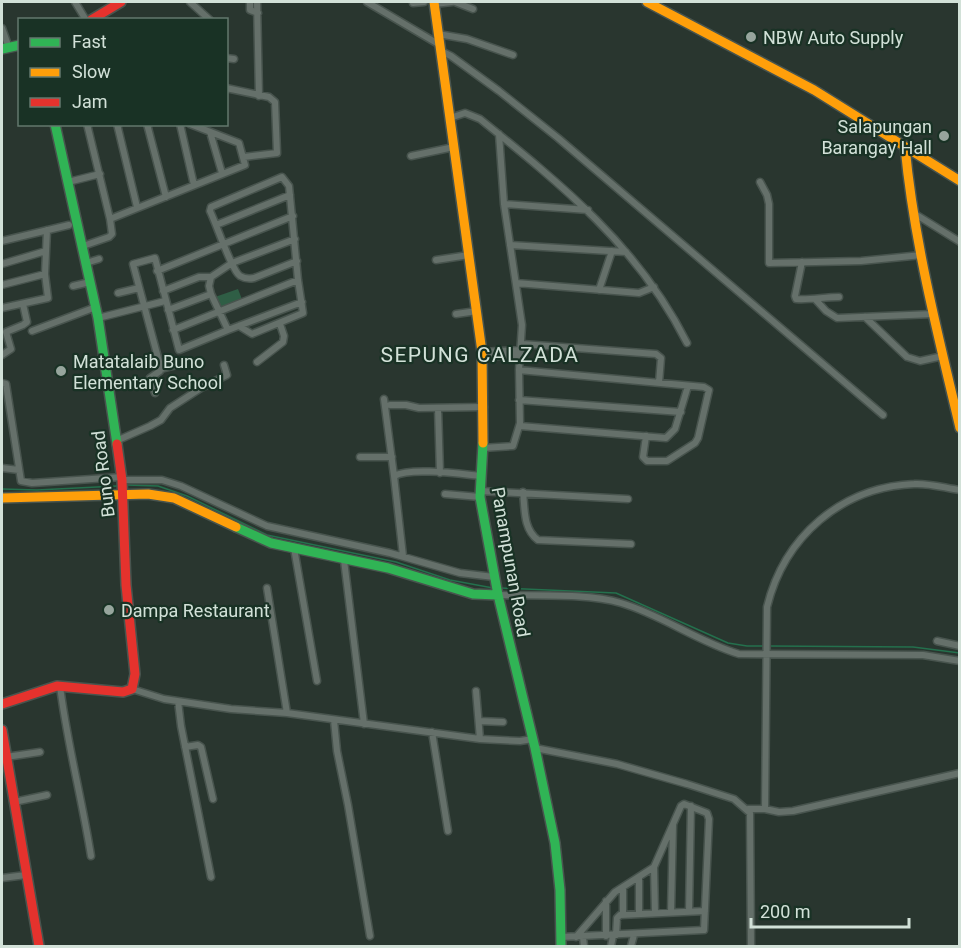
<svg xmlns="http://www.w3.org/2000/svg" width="961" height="948" viewBox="0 0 961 948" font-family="Roboto,sans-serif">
<rect width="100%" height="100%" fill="#29362f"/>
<path fill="#2f5e45" d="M238 289 243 302 220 311 215 297Z"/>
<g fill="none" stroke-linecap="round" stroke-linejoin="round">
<path stroke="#24704d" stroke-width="1.5" d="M126 485 158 486 187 496 267 535 396 562 450 580 493 588
M2 489 37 490 117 486
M501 588 616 593 728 643 747 646H764
M769 646 913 647 960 653"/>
<g stroke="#48544e" stroke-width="9">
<path id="street" d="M75 2 86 20
M190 2 210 20
M250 2V10L258 13
M257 2 259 96
M367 2 440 45
M455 2 473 9
M413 3 424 2
M434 4 452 2
M2 28 9 48
M438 34 467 39 513 55
M441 51 451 56 499 91 558 138 883 415
M226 58 234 59
M226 88 269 97 275 102 277 153 244 157
M450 118 465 113 480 119C562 185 639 247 687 343
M117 124 137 207
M147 124 166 197
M180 124 194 185
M210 132 222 173
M411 156 454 147
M68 182 100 174
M760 182 767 195 769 204V263L861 261 922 255
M504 204 588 210
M915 214 960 242
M110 219 245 165 239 143 190 124
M216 225 290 195
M295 239 232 263 211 277 209 286 211 294 228 330 302 302
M2 241 69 225
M510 245 626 252
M83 246 109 237 112 234 110 219 87 124
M436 260 469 255
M802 262 795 296 796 299C811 300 824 297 839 297
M86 263 99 259
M2 264 46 251
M157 271 293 216
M516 283 639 293 654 287
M2 285 45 274
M73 286 90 282
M599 290 612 251
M163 291 199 277H211
M118 293 139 288
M815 299 826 311 837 318 933 314
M2 308 48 298 45 274 47 230
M168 310 211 294
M456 314 477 311
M865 317 907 357 920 361 943 356
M98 318 165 301
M239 326 252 334 303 313 298 280 289 186 282 177 211 207 210 211C216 223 232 271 240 276 245 279 249 279 254 278L297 261
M173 330 298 280
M32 331 96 307
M522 344 656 354 661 358 659 383
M482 352 521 350
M2 355 11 349 6 332 23 325 27 322 23 304
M483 357 520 355
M257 362 283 342 284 336 280 324
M161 369 181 364
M519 370 704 387 709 390 698 438 695 443 667 461H647L643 457 646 436
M2 383 6 384 21 481 32 483 122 477
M155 393 150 378 160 371 161 369 133 264 155 258 179 350 228 330
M384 399 394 476
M519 400 681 412
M390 405H406L419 408 484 407
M438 408 440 473
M520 426 666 438 675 429 688 386
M116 441 150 426 161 420 170 408 201 388 227 375 224 365
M482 448 513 446 520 423 519 370 522 325 504 204 499 134
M360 457H392
M2 468 19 470
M122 480H162L181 486 267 526 390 553 460 573 494 577
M480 491 628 499
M523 492C525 509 523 529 538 540L631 544
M445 494 480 497
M294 548 317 681
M403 556 394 476C411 467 460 474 480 476
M344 560 364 724
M267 588 287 713
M498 595C534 596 588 593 621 603 662 615 698 642 739 654L923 655 960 661
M937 641 960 646
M60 686C67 743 82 799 91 856
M132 689 164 699 231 709 287 713 480 739 520 741 533 739
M476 691 480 739
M178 701 181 726 211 877
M334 720 337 751 348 805 370 936
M479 721 503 722
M432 732 448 831
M185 747 198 745 201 747 213 799
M535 748 617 764 687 784 734 799 750 813 751 946
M6 757 40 752
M14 802 47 795
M748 809H765L767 607C784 537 841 487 914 484 929 483 945 488 960 490
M765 809 779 812 793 811 960 773
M654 867 655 913
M2 878 26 875
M623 887V915
M689 911 691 806
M671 912 673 825
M639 914V878
M616 935 617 918 620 915 705 911
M606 936V901
M561 937 704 930 709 819 707 813 684 804 681 806 654 867 615 892 576 937
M583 937 584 946
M611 946 613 936
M631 946 634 935"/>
</g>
<g stroke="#48544e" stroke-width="12">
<path id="fast" d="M2 49 20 45
M55 124 98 318 117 444
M483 443 480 497 498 595 535 748 555 843 560 890 561 946
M236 527 271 543 388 568 473 594 498 595"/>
</g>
<g stroke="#48544e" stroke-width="12">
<path id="slow" d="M434 2 482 352 483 443
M647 2 814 90 960 181
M905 147C914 242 938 335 960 428
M2 498 148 494 174 498 236 527"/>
</g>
<g stroke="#48544e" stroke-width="12">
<path id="jam" d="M91 20 121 2
M2 704 57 686 123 692 132 689 135 674 126 585 122 480 117 444
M2 730 39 946"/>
</g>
<use href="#street" stroke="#65706a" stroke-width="6"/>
<use href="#fast" stroke="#30b455" stroke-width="9"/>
<use href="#slow" stroke="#ff9f0a" stroke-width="9"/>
<use href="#jam" stroke="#e5322d" stroke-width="9"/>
</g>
<g fill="#97a59d" stroke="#193225" stroke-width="2">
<circle cx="751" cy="37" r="6"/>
<circle cx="944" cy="136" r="6"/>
<circle cx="61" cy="371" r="6"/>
<circle cx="109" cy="610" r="6"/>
</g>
<g text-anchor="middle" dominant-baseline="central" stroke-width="4.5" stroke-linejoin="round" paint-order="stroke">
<g font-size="18" fill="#d2e1d8" stroke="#193225" text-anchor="start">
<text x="763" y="37">NBW Auto Supply</text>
<text x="932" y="126" text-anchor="end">Salapungan<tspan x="932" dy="21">Barangay Hall</tspan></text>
<text x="73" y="361">Matatalaib Buno<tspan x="73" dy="21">Elementary School</tspan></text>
<text x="121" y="610">Dampa Restaurant</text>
</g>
<g font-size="18" fill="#d2e1d8" stroke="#193225">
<text transform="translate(103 474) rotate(-97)">Buno Road</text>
<text transform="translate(511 562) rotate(80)">Panampunan Road</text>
</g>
<g font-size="21" letter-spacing="1.5" fill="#d2e1d8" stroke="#193225">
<text x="480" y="355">SEPUNG CALZADA</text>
</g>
</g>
<rect width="961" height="948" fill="none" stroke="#d2e1d8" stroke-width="6"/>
<rect x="18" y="18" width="210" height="108" fill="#193225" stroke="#63786d" stroke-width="1.5"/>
<rect x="30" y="38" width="30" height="9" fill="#30b455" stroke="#63786d" stroke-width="1.5"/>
<text x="72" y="48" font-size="18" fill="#d2e1d8">Fast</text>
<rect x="30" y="68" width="30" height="9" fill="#ff9f0a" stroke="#63786d" stroke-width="1.5"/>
<text x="72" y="78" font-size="18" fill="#d2e1d8">Slow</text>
<rect x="30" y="98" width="30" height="9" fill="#e5322d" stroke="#63786d" stroke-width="1.5"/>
<text x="72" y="108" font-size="18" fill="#d2e1d8">Jam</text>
<path d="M751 918v9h158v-9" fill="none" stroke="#d2e1d8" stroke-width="3"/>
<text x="760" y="918" font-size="18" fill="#d2e1d8" stroke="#193225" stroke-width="4.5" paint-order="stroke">200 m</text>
</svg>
